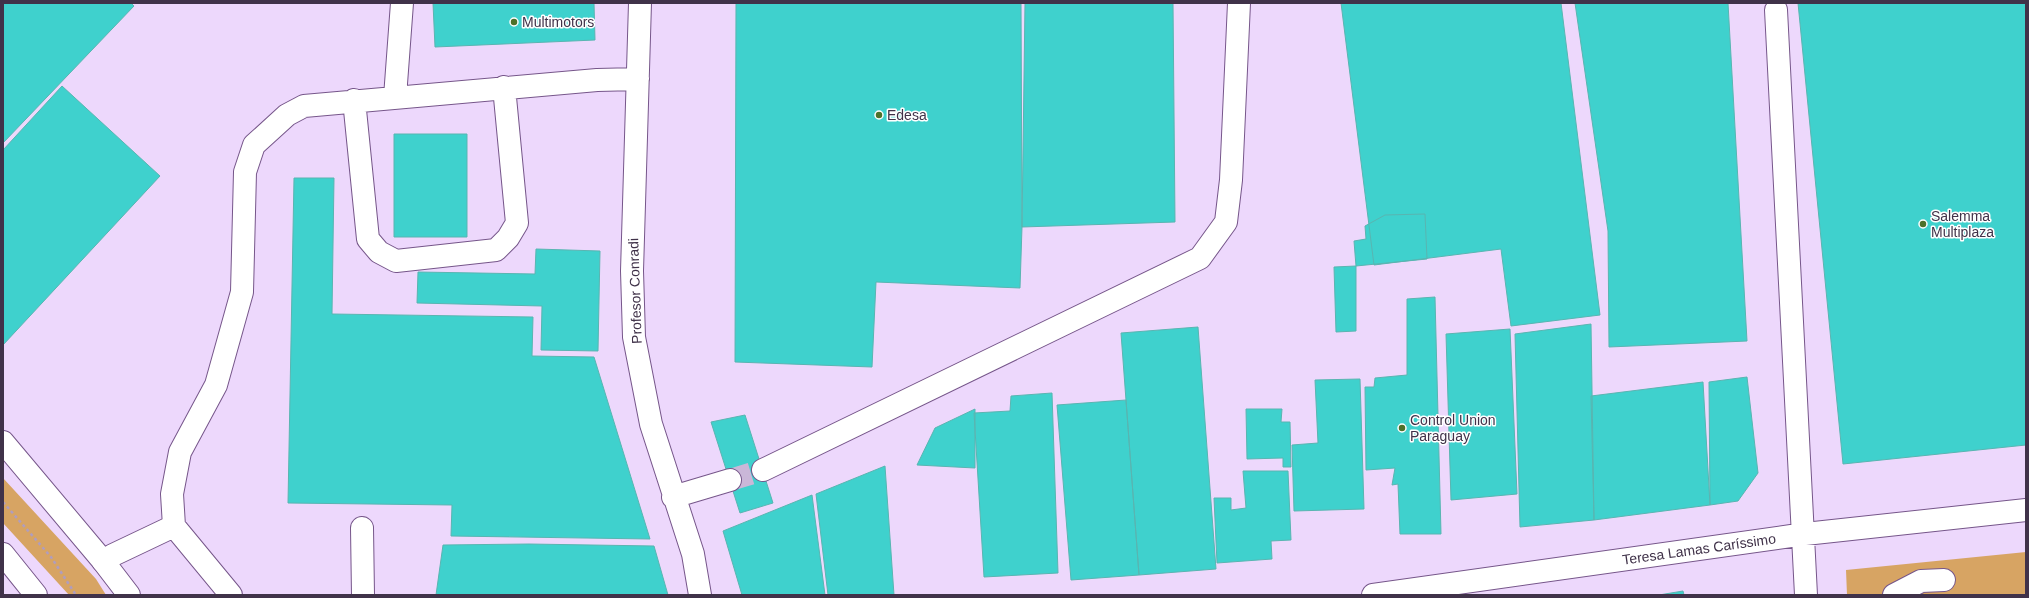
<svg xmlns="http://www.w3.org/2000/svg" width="2029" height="598" viewBox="0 0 2029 598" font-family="Arial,sans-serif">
<rect width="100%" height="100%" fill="#edd8fc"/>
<path fill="#d7a463" d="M3 478 96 579 106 595H69L3 523Z
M2026 552V595H1847L1846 570Z"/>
<path fill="#3fd1cd" stroke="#59b5b1" d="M3 3H131L134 6 3 143Z
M433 3H594L595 40 435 47Z
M736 3H1021L1022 227 1020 288 876 282 872 367 735 362Z
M1025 3H1173L1175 222 1022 227Z
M1341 3H1561L1600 315 1511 326 1501 249 1374 265Z
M1575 3H1728L1747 341 1609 347 1608 231Z
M1798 3H2026V445L1843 464Z
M62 86 160 176 3 345V150Z
M394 134H467V237H394Z
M294 178H334L332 314 533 317 532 356 594 357 650 539 451 536 452 505 288 503Z
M1425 214 1427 259 1356 266 1354 241 1366 239 1365 226 1385 215Z
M536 249 600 251 598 351 541 350 542 306 417 303 418 272 535 274Z
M1356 266V331L1336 332 1334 267Z
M1435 297 1441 534H1400L1398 484 1392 485 1395 468 1366 470 1365 387H1374L1375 378 1407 375V299Z
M1591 324 1594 520 1520 527 1515 334Z
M1198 327 1216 569 1139 575 1121 333Z
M1510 329 1517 494 1451 500 1446 334Z
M1747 377 1758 473 1738 501 1710 505 1709 382Z
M1360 379 1364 509 1294 511 1292 445 1318 443 1315 380Z
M1703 382 1710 505 1594 520 1591 396Z
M1052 393 1058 573 984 577 974 413 1010 411 1011 396Z
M1126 400 1139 575 1071 580 1057 405Z
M975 409V468L917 465 935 428Z
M1246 409H1282L1281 422H1290L1291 467H1283V458L1247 459Z
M745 415 773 503 740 513 711 422Z
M885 466 894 595H828L816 494Z
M1243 471H1288L1291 540 1271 541 1272 559 1217 563 1214 498H1231V510L1246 508Z
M812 495 825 595H742L723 531Z
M529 544 654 546 668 595H436L443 545Z
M1683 591 1684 595H1659Z"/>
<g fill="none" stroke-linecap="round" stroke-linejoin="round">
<path stroke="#cab7d8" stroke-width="22" stroke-dasharray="22 11" stroke-linecap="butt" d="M730 480 763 470"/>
<g stroke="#76568a" stroke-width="24">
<path id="minor" d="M640 3 632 271 634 337 651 424 693 554 700 595
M1776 10 1806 595
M395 97 402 3
M354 100 368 239 379 252 396 261 496 250 508 238 517 223 504 87
M763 470 1200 258 1226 222 1231 180 1239 3
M673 497 730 480
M362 528 363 595
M103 561 113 555 174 526
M231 595 174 526 172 494 180 452 216 385 242 292 245 172 254 145 287 115 304 106 597 80 638 79
M1373 595 1805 534 2026 510
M1894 595 1921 581 1944 580"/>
</g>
<g stroke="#76568a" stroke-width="24">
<path id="major" d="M3 442 103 561 129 595
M3 554 36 595"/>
</g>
<path stroke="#b09dbd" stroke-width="2.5" stroke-dasharray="3 3" stroke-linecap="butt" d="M3 502 51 557 76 595"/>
<use href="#minor" stroke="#fff" stroke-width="22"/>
<use href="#major" stroke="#fff" stroke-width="22"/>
</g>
<g fill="#4d712a" stroke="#fff" stroke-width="1.5">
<circle cx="514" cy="22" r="4"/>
<circle cx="879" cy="115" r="4"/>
<circle cx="1923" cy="224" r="4"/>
<circle cx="1402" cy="428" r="4"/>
</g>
<g text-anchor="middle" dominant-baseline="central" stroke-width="3" stroke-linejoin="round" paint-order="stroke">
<g font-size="14" fill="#403249" stroke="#fff" text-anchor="start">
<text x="522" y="22">Multimotors</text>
<text x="887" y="115">Edesa</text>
<text x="1931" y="216">Salemma<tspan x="1931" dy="16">Multiplaza</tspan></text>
<text x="1410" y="420">Control Union<tspan x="1410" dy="16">Paraguay</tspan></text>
</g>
<g font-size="14" fill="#403249" stroke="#fff">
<text transform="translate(635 291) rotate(-92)">Profesor Conradi</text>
<text transform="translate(1699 549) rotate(-8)">Teresa Lamas Caríssimo</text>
</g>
</g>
<rect width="2029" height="598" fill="none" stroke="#403249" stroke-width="8"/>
</svg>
